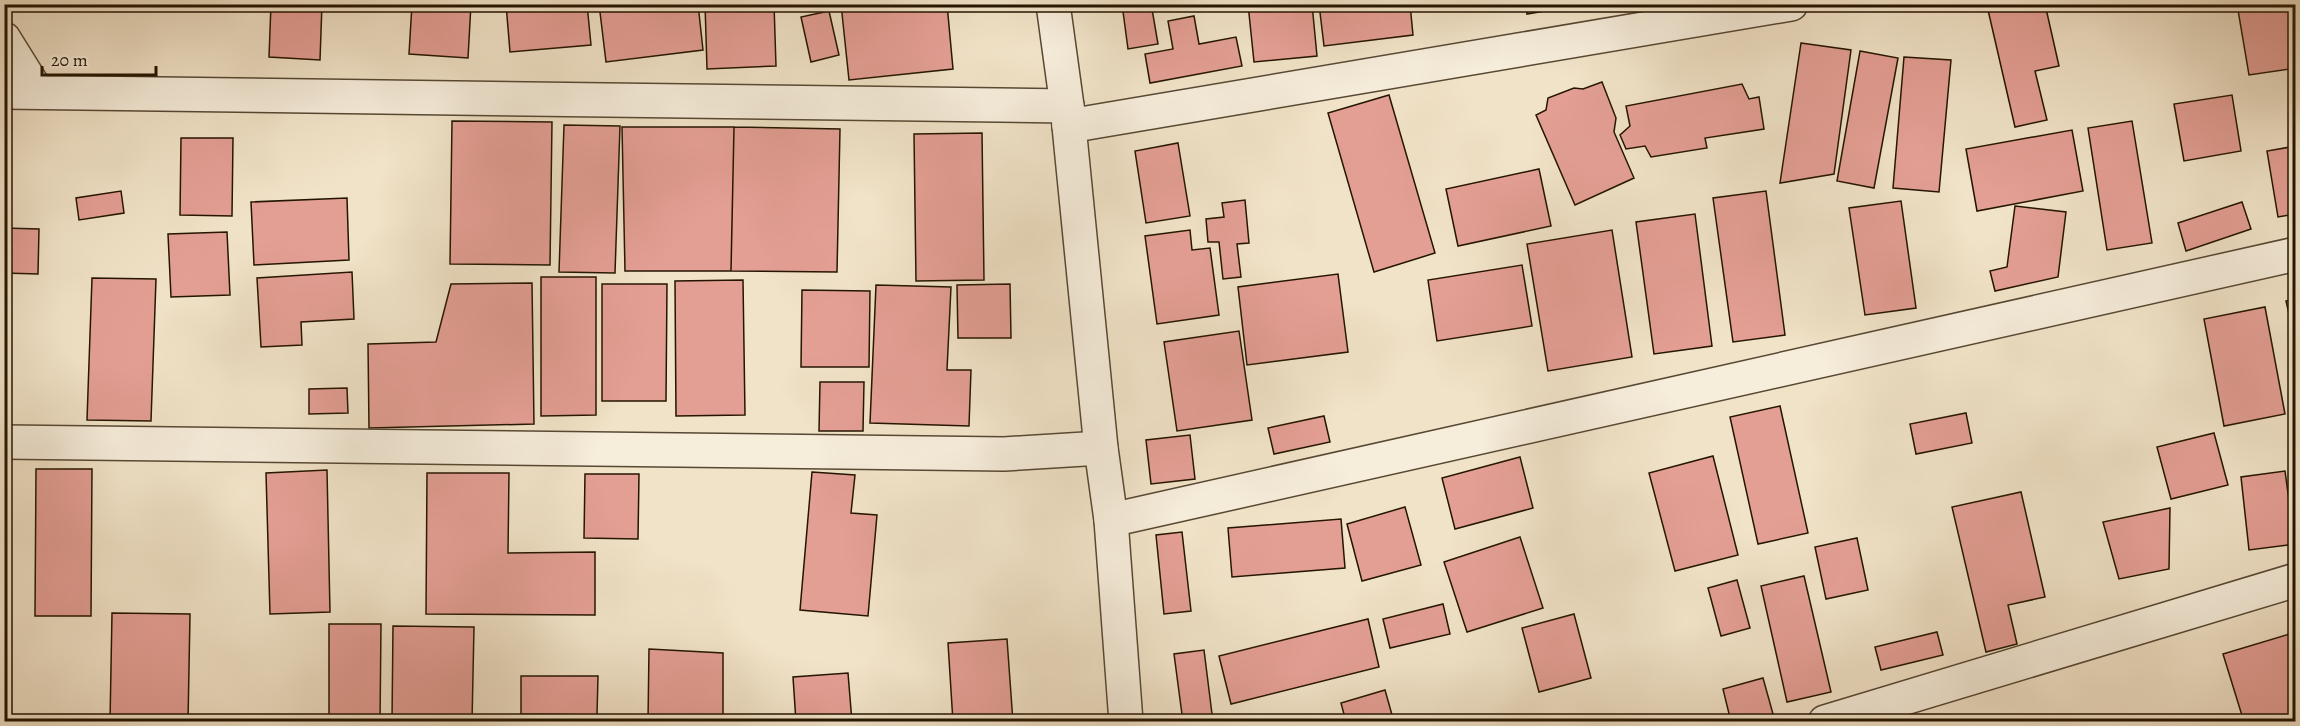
<svg xmlns="http://www.w3.org/2000/svg" width="2300" height="726" viewBox="0 0 2300 726" font-family="Alegreya,serif">
<rect width="100%" height="100%" fill="#f1e3c8"/>
<filter id="stains"><feTurbulence type="fractalNoise" baseFrequency=".00333" numOctaves="4"/><feColorMatrix values="0 0 0 0 .2 0 0 0 0 .09 0 0 0 0 .02 0 0 0 .5 -.17"/></filter>
<radialGradient id="worn" r=".72"><stop offset=".6" stop-color="#630" stop-opacity="0"/><stop offset="1" stop-color="#630" stop-opacity=".3"/></radialGradient>
<path fill="#e49f95" stroke="#241501" stroke-width="1.5" d="M271 4H322L320 60 269 57Z
M412 4H471L468 58 409 54Z
M506 4H587L591 45 510 52Z
M599 4H698L703 50 606 62Z
M705 4H774L776 66 707 69Z
M841 4H947L953 69 849 80Z
M1122 4H1162V7L1152 9 1158 44 1128 49Z
M1248 4H1312L1317 56 1254 62Z
M1319 4H1410L1413 35 1324 46Z
M1526 4H1585L1527 14Z
M2012 4H2045L2059 66 2035 71 2047 120 2015 127 1988 10Z
M2237 4H2296V68L2249 75Z
M829 11 839 55 811 62 801 17Z
M1194 16 1199 44 1236 37 1242 66 1150 83 1145 54 1173 49 1168 21Z
M1801 43 1851 50 1834 174 1780 183Z
M1860 51 1898 58 1874 188 1837 181Z
M1904 57 1951 60 1939 192 1893 188Z
M1602 82 1616 118 1614 132 1634 178 1575 205 1536 115 1546 110 1548 98 1574 88 1583 89Z
M1742 84 1749 99 1759 97 1764 129 1705 138 1707 148 1651 157 1645 146 1626 149 1620 135 1630 126 1626 106Z
M1389 95 1435 253 1374 272 1328 113Z
M2232 95 2241 151 2184 161 2174 104Z
M452 121 552 122 550 265 450 264Z
M2132 121 2152 243 2107 250 2088 128Z
M564 125 620 126 615 273 559 272Z
M622 127H734L731 271H625Z
M734 127 840 129 837 272 731 271Z
M2072 130 2083 191 1977 211 1966 149Z
M982 133 984 280 916 281 914 134Z
M181 138H233L232 216 180 215Z
M1178 143 1190 216 1146 223 1135 151Z
M2296 146V214L2278 217 2267 151Z
M1539 169 1551 226 1458 246 1446 189Z
M121 191 124 213 79 220 76 198Z
M1766 191 1785 335 1733 342 1713 198Z
M347 198 349 260 254 265 251 202Z
M1245 200 1249 243 1237 244 1241 277 1223 279 1219 242H1208L1206 219 1224 217 1222 203Z
M1901 201 1916 308 1865 315 1849 208Z
M2242 202 2251 229 2186 251 2178 223Z
M2015 206 2066 212 2058 277 1995 291 1990 271 2007 267Z
M1695 214 1712 346 1654 354 1636 222Z
M4 228 39 229 38 274 4 273Z
M1190 230 1192 250 1210 248 1219 315 1157 324 1145 236Z
M1612 230 1632 357 1548 371 1527 244Z
M227 232 230 295 171 297 168 234Z
M1522 265 1532 326 1437 341 1428 280Z
M352 272 354 319 301 322 302 345 261 347 257 278Z
M1338 274 1348 352 1247 365 1238 287Z
M541 277H596V415L541 416Z
M92 278 156 279 151 421 87 420Z
M743 280 745 415 676 416 675 281Z
M532 283 534 424 369 428 368 344 436 342 451 284Z
M602 284H667L666 401H602Z
M1010 284 1011 338H958L957 285Z
M876 285 951 287 947 370H971L969 426 870 423Z
M802 290 870 291 869 367H801Z
M2296 299V343L2286 301Z
M2265 307 2285 414 2224 426 2204 319Z
M1239 331 1252 420 1177 431 1164 342Z
M10 342 5 403H4V343Z
M820 382H864L863 431H819Z
M347 388 348 413 309 414V389Z
M1780 406 1808 533 1758 544 1730 417Z
M1966 413 1972 443 1916 454 1910 424Z
M1324 416 1330 442 1274 454 1268 428Z
M2214 433 2228 485 2171 499 2157 447Z
M1190 435 1195 479 1151 484 1146 440Z
M1713 456 1738 555 1675 571 1649 473Z
M1520 457 1533 508 1455 529 1442 478Z
M36 469H92L91 616H35Z
M327 470 330 612 270 614 266 473Z
M2285 471 2295 544 2249 550 2241 477Z
M812 472 855 475 851 513 877 515 868 616 800 610Z
M427 473H509L508 553 595 552V615L426 614Z
M585 474H639L638 539 584 538Z
M2021 492 2045 597 2008 605 2017 644 1986 652 1952 507Z
M1405 507 1421 565 1362 581 1347 524Z
M2170 508 2169 569 2119 579 2103 522Z
M1341 519 1345 568 1232 577 1228 528Z
M1182 532 1191 611 1164 614 1156 535Z
M1520 537 1543 608 1467 632 1444 562Z
M1857 538 1868 590 1826 599 1815 547Z
M1804 576 1831 692 1787 702 1761 586Z
M1737 580 1750 628 1721 636 1708 588Z
M1443 604 1450 634 1390 648 1383 619Z
M112 613 190 614 188 722H110Z
M1574 614 1591 678 1539 692 1522 628Z
M1368 619 1379 667 1231 704 1219 656Z
M329 624H381L380 722H329Z
M393 626 474 627 472 722H392Z
M1937 632 1943 655 1881 670 1875 647Z
M2296 632V722H2244L2223 654Z
M1007 639 1013 722H953L948 643Z
M649 649 723 653V722H648Z
M1204 650 1213 722H1183L1174 654Z
M848 673 852 722H796L793 677Z
M521 676H598L597 715 521 714Z
M1763 678 1773 714 1742 722H1731L1723 689Z
M1385 690 1394 722H1346L1341 703Z"/>
<g fill="none" stroke-linecap="round" stroke-linejoin="round">
<g stroke="#574833" stroke-width="36">
<path id="minor" d="M4 39 37 92
M4 92 1067 106
M1069 126 1791 4
M4 442 1004 454 1101 448
M1111 520 2296 254
M1825 722 2296 580"/>
</g>
<g stroke="#574833" stroke-width="36">
<path id="tertiary" d="M1053 4 1067 106 1101 448 1111 520 1126 722"/>
</g>
<use href="#minor" stroke="#f6eddb" stroke-width="33"/>
<use href="#tertiary" stroke="#f6eddb" stroke-width="33"/>
</g>
<rect width="2300" height="726" fill="none" stroke="#f1e3c8" stroke-width="24"/>
<rect x="6" y="6" width="2288" height="714" fill="none" stroke="#241501" stroke-width="3"/>
<rect x="12" y="12" width="2276" height="702" fill="none" stroke="#241501" stroke-width="1.5"/>
<path d="M42 66v9h114v-9" fill="none" stroke="#241501" stroke-width="3"/>
<text x="51" y="66" font-size="18" fill="#241501" stroke="#f6eddb" stroke-width="4.5" paint-order="stroke">20 m</text>
<rect width="100%" height="100%" filter="url(#stains)"/>
<rect width="100%" height="100%" fill="url(#worn)"/>
</svg>
